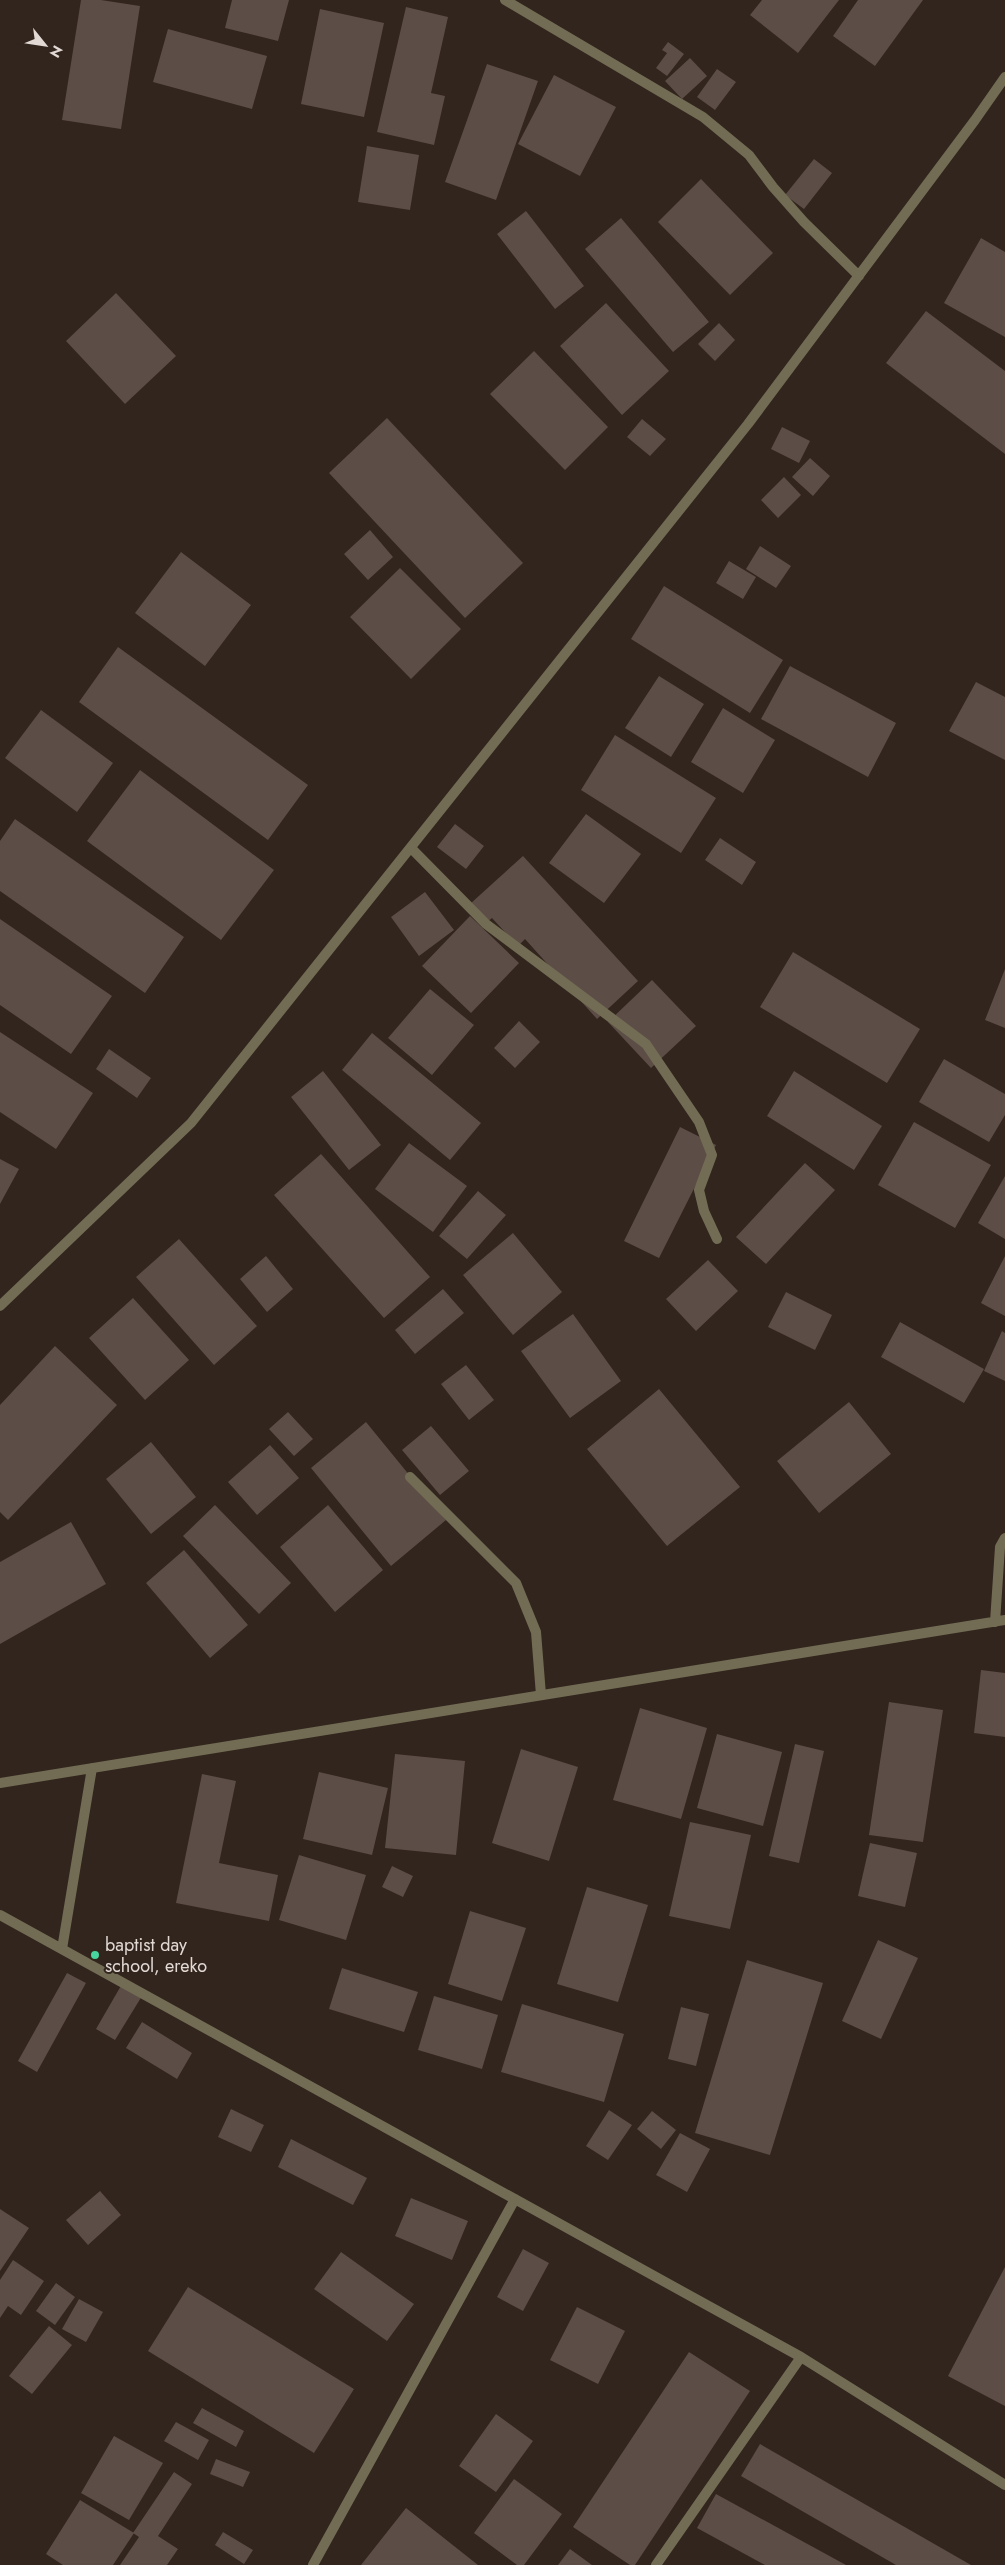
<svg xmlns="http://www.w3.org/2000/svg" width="1005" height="2565" viewBox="0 0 1005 2565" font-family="Jost,sans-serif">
<rect width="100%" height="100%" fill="#32251d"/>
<path fill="#5c4d46" d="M81 0H101L140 6 121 129 62 120Z
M232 0H289L278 41 225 28Z
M762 0H839L798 53 750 15Z
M858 0H923L875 66 833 36Z
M406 7 448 17 431 93 445 96 434 145 377 132Z
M320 9 384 23 364 117 301 104Z
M168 29 267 56 252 109 153 82Z
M668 42 684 54 667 76 656 68 667 53 662 50Z
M690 58 707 76 682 99 665 81Z
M487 64 538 81 496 200 445 182Z
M717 69 736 82 715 110 697 97Z
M554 75 616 107 580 176 518 144Z
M367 146 419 155 410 210 358 202Z
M814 159 832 173 804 209 785 195Z
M701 179 773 253 730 295 658 222Z
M526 211 584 286 555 309 497 234Z
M621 218 709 322 673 352 585 249Z
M981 238 1005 252V337L944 303Z
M116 293 176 356 125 404 66 341Z
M606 303 669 371 622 415 560 346Z
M926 311 1005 371V454L886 363Z
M719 323 735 340 715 361 698 344Z
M534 351 608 427 565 470 490 394Z
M387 418 523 563 465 618 329 473Z
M642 419 666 439 650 456 627 437Z
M782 427 810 441 799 463 771 449Z
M810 458 830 476 813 496 792 477Z
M784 477 801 495 778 518 761 500Z
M370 530 393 557 368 580 344 554Z
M760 546 791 566 776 588 746 569Z
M181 552 251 605 205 666 135 613Z
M729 561 756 577 743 599 716 583Z
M400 568 461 629 411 679 350 617Z
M664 586 783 660 750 713 631 639Z
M118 647 308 785 268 840 79 702Z
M790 666 896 723 868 777 761 719Z
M659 676 704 704 671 757 625 728Z
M976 682 1005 697V760L949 731Z
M723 708 775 740 743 793 691 762Z
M41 710 113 763 77 812 5 758Z
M615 735 716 798 681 853 581 790Z
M140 770 274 870 221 940 87 841Z
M586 814 641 854 604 903 549 863Z
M15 819 184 937 145 993 0 891V841Z
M455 824 484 846 466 869 437 847Z
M720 838 756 862 742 885 705 860Z
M523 856 638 981 597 1019 525 939 518 946 492 918 486 923 470 904Z
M425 892 454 930 419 956 391 917Z
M470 916 519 963 471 1013 422 966Z
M0 919 112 996 71 1054 0 1005Z
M793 952 920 1029 887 1083 760 1007Z
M1005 969V1028L985 1020Z
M652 980 696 1026 651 1068 608 1022Z
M430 989 474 1025 432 1075 388 1038Z
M519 1021 540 1042 515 1068 494 1048Z
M0 1032 93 1093 56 1149 0 1112Z
M372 1033 481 1123 450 1160 342 1070Z
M109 1049 151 1078 137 1098 96 1069Z
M944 1059 1005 1094V1115L989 1142 919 1102Z
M323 1071 381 1145 349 1170 291 1097Z
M794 1071 882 1126 854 1170 767 1116Z
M914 1122 991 1165 955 1228 878 1185Z
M680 1127 716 1145 659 1258 624 1241Z
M409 1143 467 1186 433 1232 375 1189Z
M321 1154 430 1277 384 1318 274 1195Z
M0 1159 19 1169 0 1204Z
M805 1163 835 1190 766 1264 736 1237Z
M1005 1176V1239L978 1223Z
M478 1191 506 1215 467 1259 439 1236Z
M513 1233 562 1292 513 1335 463 1275Z
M179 1239 257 1326 214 1365 136 1277Z
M266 1256 293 1289 267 1312 240 1279Z
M1005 1256V1316L981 1303Z
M708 1260 738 1291 696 1331 666 1299Z
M443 1289 464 1313 415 1354 395 1330Z
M786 1292 832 1315 815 1350 768 1327Z
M133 1298 189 1360 145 1400 89 1338Z
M573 1314 621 1381 570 1418 521 1351Z
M900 1322 984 1369 964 1403 881 1357Z
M1002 1331 1005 1333V1381L984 1371Z
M55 1346 117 1405 8 1520 0 1512V1405Z
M466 1365 494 1400 469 1420 441 1384Z
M659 1389 740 1487 667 1546 587 1449Z
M849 1402 891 1454 819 1513 777 1461Z
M288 1412 313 1439 294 1456 269 1429Z
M366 1422 446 1520 391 1566 311 1468Z
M431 1426 469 1471 440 1495 402 1450Z
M151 1442 196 1497 151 1534 106 1479Z
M270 1445 299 1478 257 1515 228 1482Z
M215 1505 291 1583 259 1614 183 1536Z
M328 1505 383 1570 335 1612 280 1547Z
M71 1522 106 1584 0 1644V1562Z
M184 1550 248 1625 210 1658 146 1583Z
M981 1670 1005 1673V1737L974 1733Z
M889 1702 943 1710 923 1842 869 1835Z
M640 1708 707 1728 681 1819 613 1800Z
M717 1734 782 1752 763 1826 697 1808Z
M795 1744 824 1751 799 1863 769 1856Z
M521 1749 578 1767 549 1861 492 1843Z
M395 1754 465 1761 456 1855 385 1848Z
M319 1772 388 1788 372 1855 303 1839Z
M202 1774 236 1781 219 1863 278 1875 269 1921 176 1903Z
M690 1822 751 1835 730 1929 669 1916Z
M870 1843 917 1853 905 1907 858 1896Z
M299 1855 366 1875 346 1940 279 1920Z
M392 1866 413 1876 403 1897 382 1887Z
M587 1887 648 1905 618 2002 557 1984Z
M470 1911 526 1928 502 2001 448 1984Z
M878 1940 918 1958 881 2039 842 2021Z
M747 1960 823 1983 770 2155 695 2133Z
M342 1968 418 1992 404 2032 329 2009Z
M67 1973 86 1983 37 2072 18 2061Z
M122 1984 142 1996 115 2040 96 2029Z
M434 1996 498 2015 482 2069 418 2050Z
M522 2004 624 2034 604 2102 501 2072Z
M681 2007 709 2014 696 2066 668 2059Z
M142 2022 192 2053 177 2079 126 2048Z
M231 2109 264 2125 251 2152 218 2137Z
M609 2110 632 2125 608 2160 586 2146Z
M652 2111 676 2130 661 2149 637 2129Z
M680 2133 710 2149 687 2192 656 2175Z
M291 2139 367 2178 353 2205 278 2167Z
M100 2191 121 2215 88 2245 66 2220Z
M411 2198 468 2221 452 2260 395 2236Z
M0 2209 29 2228 0 2271Z
M523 2249 549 2263 523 2311 497 2297Z
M341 2252 414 2304 387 2341 314 2289Z
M13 2260 44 2281 21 2315 8 2306 0 2318V2280Z
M1005 2267V2406L948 2376Z
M56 2283 75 2297 55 2325 36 2311Z
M188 2287 354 2389 314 2453 148 2351Z
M79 2299 103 2312 86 2342 62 2329Z
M577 2307 625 2331 598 2384 550 2360Z
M49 2326 72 2345 32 2394 9 2376Z
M689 2352 750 2391 635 2565H630L573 2527Z
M202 2408 244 2431 236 2447 193 2423Z
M496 2414 533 2441 496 2492 459 2466Z
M176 2422 209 2440 198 2460 164 2441Z
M114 2436 163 2463 129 2520 81 2493Z
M760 2444 971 2565H896L741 2476Z
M216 2459 250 2472 243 2487 210 2474Z
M174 2472 192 2484 158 2536 178 2549 167 2565H120L139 2537 133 2533Z
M514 2479 562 2514 524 2565H517L474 2533Z
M716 2494 846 2565H765L697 2528Z
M80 2500 134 2533 113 2565H63L46 2554Z
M406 2508 478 2565H361Z
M223 2532 253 2550 244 2564 215 2545Z
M570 2549 592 2565H558Z"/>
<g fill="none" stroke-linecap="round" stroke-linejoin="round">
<path stroke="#736c54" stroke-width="10" d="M411 848 486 924 646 1044 699 1122 712 1155 699 1190 704 1211 717 1239
M410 1477 516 1583 536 1632 541 1695"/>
<path stroke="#736c54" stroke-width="10" d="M505 0 703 117 749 155 773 187 804 222 859 276
M0 1306 191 1123 748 424 975 120 1005 77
M995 1622 1000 1547 1005 1538
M0 1783 1005 1620
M0 1915 801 2357 1005 2485
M62 1949 92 1768
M313 2565 515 2199
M656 2565 801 2357"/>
</g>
<circle fill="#47d49e" stroke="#32251d" stroke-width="2" cx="95" cy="1955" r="5"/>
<g text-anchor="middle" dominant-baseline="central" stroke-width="4" stroke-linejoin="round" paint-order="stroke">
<g font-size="18" fill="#e2d9d5" stroke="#32251d" text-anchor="start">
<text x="105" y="1945">baptist day<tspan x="105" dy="21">school, ereko</tspan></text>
</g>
</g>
<g transform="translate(45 45) rotate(120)" stroke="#32251d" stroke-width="4" paint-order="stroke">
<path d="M0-4L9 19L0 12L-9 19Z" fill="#e2d9d5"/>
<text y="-8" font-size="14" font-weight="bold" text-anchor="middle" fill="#e2d9d5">N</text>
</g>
</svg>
